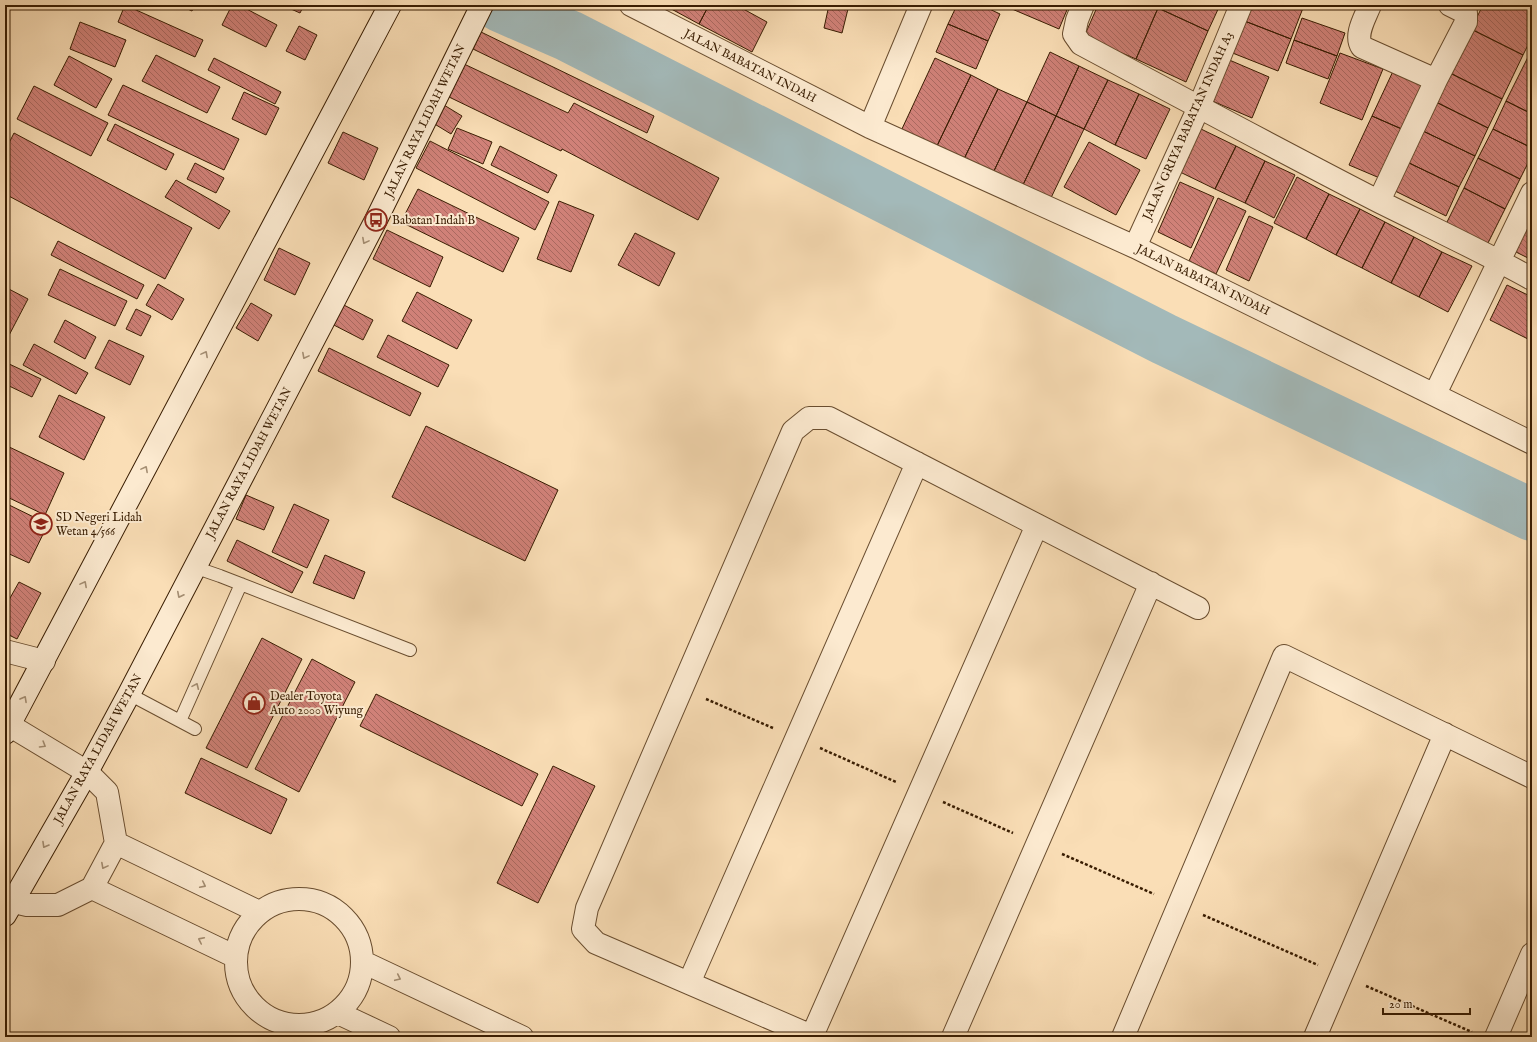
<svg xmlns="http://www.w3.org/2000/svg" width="1537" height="1042" viewBox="0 0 1537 1042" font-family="'IM FELL English',serif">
<defs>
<pattern id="building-back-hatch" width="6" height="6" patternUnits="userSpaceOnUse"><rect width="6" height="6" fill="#d08178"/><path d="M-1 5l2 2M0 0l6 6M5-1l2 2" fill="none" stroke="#aa6960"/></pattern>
</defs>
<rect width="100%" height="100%" fill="#fadeb6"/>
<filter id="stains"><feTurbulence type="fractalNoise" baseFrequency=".005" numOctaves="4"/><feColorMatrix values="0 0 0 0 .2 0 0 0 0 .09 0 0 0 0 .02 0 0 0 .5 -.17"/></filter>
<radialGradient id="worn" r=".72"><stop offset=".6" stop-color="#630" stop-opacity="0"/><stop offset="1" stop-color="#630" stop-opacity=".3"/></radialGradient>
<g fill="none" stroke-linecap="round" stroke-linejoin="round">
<path stroke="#a3b9b9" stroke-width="52" d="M500 6 569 36 1164 339 1532 515"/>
</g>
<path fill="url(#building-back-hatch)" stroke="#391d02" d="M125 5 203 40 195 57 118 22Z
M179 5H195L192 11Z
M232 5H239L277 25 266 47 222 25Z
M282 5H304L300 13Z
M664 5H709L699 24Z
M709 5H736L767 22 752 52 699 24Z
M829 5H849L842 33 824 28Z
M957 5H981L1000 14 988 41 948 24Z
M1014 5H1069L1059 29 1012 9Z
M1098 5H1150L1158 8 1136 59 1084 37Z
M1159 5H1220L1208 31 1158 8Z
M1248 5H1294L1303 8 1291 39 1242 20Z
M1483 5H1532V37L1523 55 1471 29Z
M1158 8 1208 31 1186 82 1136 59Z
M1302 18 1345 33 1337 56 1294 40Z
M1242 20 1291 39 1278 71 1230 52Z
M80 22 126 40 115 67 70 49Z
M948 24 988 41 976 69 936 52Z
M299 26 317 35 305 60 286 51Z
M1471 29 1523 55 1502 99 1450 73Z
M481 32 654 116 647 133 473 49Z
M1294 40 1337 56 1328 79 1286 63Z
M1050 52 1079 66 1056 116 1027 102Z
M1340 53 1383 69 1362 120 1320 103Z
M156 55 220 87 207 113 142 81Z
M1529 55 1532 57V114L1506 101Z
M69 56 112 79 96 108 54 85Z
M214 58 281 92 275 104 208 70Z
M935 58 971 75 936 148 901 131Z
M1227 59 1269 77 1252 118 1210 100Z
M464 64 568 113 574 103 719 178 698 220 562 149 561 151 449 97Z
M1079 66 1108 80 1084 129 1056 116Z
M1395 67 1426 81 1404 130 1372 116Z
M1450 73 1502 99 1488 128 1436 102Z
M971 75 998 89 963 161 936 148Z
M1108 80 1139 94 1115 145 1084 129Z
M123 85 239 139 224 170 108 115Z
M34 86 108 123 91 156 17 119Z
M998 89 1027 102 992 175 963 161Z
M244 92 279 108 266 135 232 119Z
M1139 94 1170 109 1146 159 1115 145Z
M1506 101 1532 114V148L1493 129Z
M439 102 462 116 451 134 428 120Z
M1027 102 1056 116 1021 189 992 175Z
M1436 102 1488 128 1475 156 1423 131Z
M1056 116 1084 129 1049 202 1021 189Z
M1372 116 1404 130 1382 179 1349 165Z
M115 124 174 154 166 170 107 140Z
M457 128 492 142 483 164 448 149Z
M1201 129 1236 146 1215 189 1180 172Z
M1493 129 1532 148V155L1520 179 1478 158Z
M1423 131 1475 156 1459 187 1407 162Z
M343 132 378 148 364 180 328 163Z
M14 133 192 228 165 279 5 194V151Z
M430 141 549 202 535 230 416 168Z
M1089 142 1140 170 1116 215 1064 187Z
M500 146 557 175 548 193 491 165Z
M1236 146 1265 161 1245 203 1215 189Z
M1478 158 1520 179 1505 209 1464 188Z
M1265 161 1295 175 1274 218 1245 203Z
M1407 162 1459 187 1446 216 1393 190Z
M195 163 224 178 216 193 187 179Z
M1297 177 1329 194 1306 239 1274 223Z
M176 180 230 211 219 229 165 197Z
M1180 182 1214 197 1191 248 1158 232Z
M1464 188 1505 209 1485 249 1444 228Z
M418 189 519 238 503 272 401 222Z
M1329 194 1360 209 1336 255 1306 239Z
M1218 198 1246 211 1216 274 1189 261Z
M559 201 594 215 571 272 537 259Z
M1360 209 1385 222 1362 268 1336 255Z
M1249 216 1273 227 1249 281 1226 270Z
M1532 217V260L1510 249Z
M1385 222 1414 237 1391 283 1362 268Z
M387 230 443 257 430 287 373 259Z
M635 233 675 253 659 286 618 265Z
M1414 237 1442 252 1419 297 1391 283Z
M58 241 144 285 137 299 51 255Z
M279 248 310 263 295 295 264 280Z
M1442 252 1472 266 1448 312 1419 297Z
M60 269 127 301 115 326 48 295Z
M158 284 184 299 172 320 146 305Z
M1507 285 1532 297V341L1490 320Z
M5 287 28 299 5 343Z
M417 292 472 320 457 349 402 321Z
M338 302 373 320 363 340 328 322Z
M251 303 272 315 258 341 236 328Z
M136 309 151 316 141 336 126 329Z
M65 320 96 337 85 359 54 342Z
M388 335 449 365 438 387 377 357Z
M109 340 144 356 130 385 95 368Z
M34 344 88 373 76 394 23 365Z
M329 348 421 393 410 416 318 371Z
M5 362 41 379 32 397 5 384Z
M59 395 105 417 84 460 39 437Z
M426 426 558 490 525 561 392 497Z
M5 445 64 473 45 515 5 496Z
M246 495 274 507 264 530 236 519Z
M5 503 48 524 29 563 5 552Z
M294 504 329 520 307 568 272 552Z
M237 540 303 572 292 593 227 561Z
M325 555 365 572 354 599 313 583Z
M19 582 41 593 17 639 5 633V607Z
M262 638 302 659 247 768 206 748Z
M312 659 355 682 299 792 255 769Z
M376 694 538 774 522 806 360 726Z
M201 758 287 799 271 834 185 793Z
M553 766 595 786 538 903 497 883Z"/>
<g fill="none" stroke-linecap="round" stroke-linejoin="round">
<g stroke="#694d2f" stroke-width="14">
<path id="service" d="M194 567 220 576 410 650
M129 694 195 729
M180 721 241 584"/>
</g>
<g stroke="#694d2f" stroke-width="24">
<path id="minor" d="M631 5 870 127 1135 247 1532 443
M1083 5 1077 20 1074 34 1081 44C1180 97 1279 150 1378 201 1430 227 1482 251 1532 279
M1370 5C1365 18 1354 35 1362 47L1436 80
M870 127 921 5
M1379 201 1436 80 1466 22V13L1450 5
M1135 247 1199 107 1241 5
M1435 394 1532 193
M5 651 44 661
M116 843 259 912
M92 888 236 957
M236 962a63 63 0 1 1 126 0a63 63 0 1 1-126 0Z
M5 900 27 905H58L92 888 116 843 107 792 87 772 9 725
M363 962 522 1037
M689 983 917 463
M338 1013 389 1037
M812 1036 1037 525
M814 1037 596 943 583 929 587 908 793 431 809 418H829L1198 608
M953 1037 1151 583
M1123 1037 1284 656 1532 777
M1315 1037 1445 734
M1496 1037 1532 954"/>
</g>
<g stroke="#391d02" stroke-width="24">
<path id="secondary" d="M5 733 390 5
M5 915 87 772 129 694 376 220 482 5"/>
</g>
<path stroke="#391d02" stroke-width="2.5" stroke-dasharray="3 2" stroke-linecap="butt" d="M706 699 773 728
M820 748 896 782
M943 802 1013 833
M1062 854 1154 894
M1203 915 1318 965
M1366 986 1472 1032"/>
<use href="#service" stroke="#fcead0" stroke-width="12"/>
<use href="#minor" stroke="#fcead0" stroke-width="22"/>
<use href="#secondary" stroke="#fcead0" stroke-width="22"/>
</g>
<defs><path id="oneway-chevron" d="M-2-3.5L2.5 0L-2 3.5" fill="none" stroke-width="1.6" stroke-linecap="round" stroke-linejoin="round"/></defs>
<g stroke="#a48e73">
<use href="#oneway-chevron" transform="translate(365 241) rotate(118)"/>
<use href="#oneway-chevron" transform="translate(205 354) rotate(-62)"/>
<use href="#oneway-chevron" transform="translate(305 356) rotate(118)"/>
<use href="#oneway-chevron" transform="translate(145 469) rotate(-62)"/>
<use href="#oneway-chevron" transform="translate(84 584) rotate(-62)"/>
<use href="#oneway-chevron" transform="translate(180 595) rotate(117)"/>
<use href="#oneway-chevron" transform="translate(196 686) rotate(-66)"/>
<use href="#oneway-chevron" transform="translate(24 699) rotate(-61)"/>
<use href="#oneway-chevron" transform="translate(43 745) rotate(31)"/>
<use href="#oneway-chevron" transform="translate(45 845) rotate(120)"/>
<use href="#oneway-chevron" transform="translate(104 866) rotate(118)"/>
<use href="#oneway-chevron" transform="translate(203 885) rotate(26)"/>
<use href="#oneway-chevron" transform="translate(201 940) rotate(-154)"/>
<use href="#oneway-chevron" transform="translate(398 978) rotate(25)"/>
</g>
<defs>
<g id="bus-ring" transform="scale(1.15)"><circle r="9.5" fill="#fcead0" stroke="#8f2418" stroke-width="1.5"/><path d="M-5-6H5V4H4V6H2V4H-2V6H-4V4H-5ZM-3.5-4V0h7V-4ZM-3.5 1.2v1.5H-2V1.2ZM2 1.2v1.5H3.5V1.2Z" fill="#8f2418"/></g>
<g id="school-ring" transform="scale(1.15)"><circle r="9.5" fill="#fcead0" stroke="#8f2418" stroke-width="1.5"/><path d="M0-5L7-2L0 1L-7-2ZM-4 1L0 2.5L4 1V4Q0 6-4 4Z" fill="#8f2418"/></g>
<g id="shop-ring" transform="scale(1.15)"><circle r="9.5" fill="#fcead0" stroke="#8f2418" stroke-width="1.5"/><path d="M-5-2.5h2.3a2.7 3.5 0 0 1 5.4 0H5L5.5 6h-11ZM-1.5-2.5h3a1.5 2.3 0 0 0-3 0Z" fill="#8f2418"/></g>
</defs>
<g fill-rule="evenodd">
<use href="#bus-ring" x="376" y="220"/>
<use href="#school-ring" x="41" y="524"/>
<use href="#shop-ring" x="254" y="703"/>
</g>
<g text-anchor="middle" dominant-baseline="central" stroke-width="4" stroke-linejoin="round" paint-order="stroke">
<g font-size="12" fill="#391d02" stroke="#fcead0">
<text transform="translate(750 66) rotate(27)">JALAN BABATAN INDAH</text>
<text transform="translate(425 121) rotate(-64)">JALAN RAYA LIDAH WETAN</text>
<text transform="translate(1188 126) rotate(-66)">JALAN GRIYA BABATAN INDAH A3</text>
<text transform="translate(1203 280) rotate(26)">JALAN BABATAN INDAH</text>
<text transform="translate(249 463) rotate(-62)">JALAN RAYA LIDAH WETAN</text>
<text transform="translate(98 749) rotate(-61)">JALAN RAYA LIDAH WETAN</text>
</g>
<g font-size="12" fill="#391d02" stroke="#fcead0" text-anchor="start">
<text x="392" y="220">Babatan Indah B</text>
<text x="56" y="517">SD Negeri Lidah<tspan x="56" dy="14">Wetan 4/566</tspan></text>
<text x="270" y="696">Dealer Toyota<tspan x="270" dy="14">Auto 2000 Wiyung</tspan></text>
</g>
</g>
<rect width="1537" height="1042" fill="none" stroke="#fadeb6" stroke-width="20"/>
<rect x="6" y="6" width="1525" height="1030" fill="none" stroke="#391d02" stroke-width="2"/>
<rect x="10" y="10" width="1517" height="1022" fill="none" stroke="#391d02"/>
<path d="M1383 1008v6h87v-6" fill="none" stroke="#391d02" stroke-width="2"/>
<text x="1389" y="1008" font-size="12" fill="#391d02" stroke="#fcead0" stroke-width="3" paint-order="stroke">20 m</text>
<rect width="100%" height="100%" filter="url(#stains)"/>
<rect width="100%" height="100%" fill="url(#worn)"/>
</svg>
